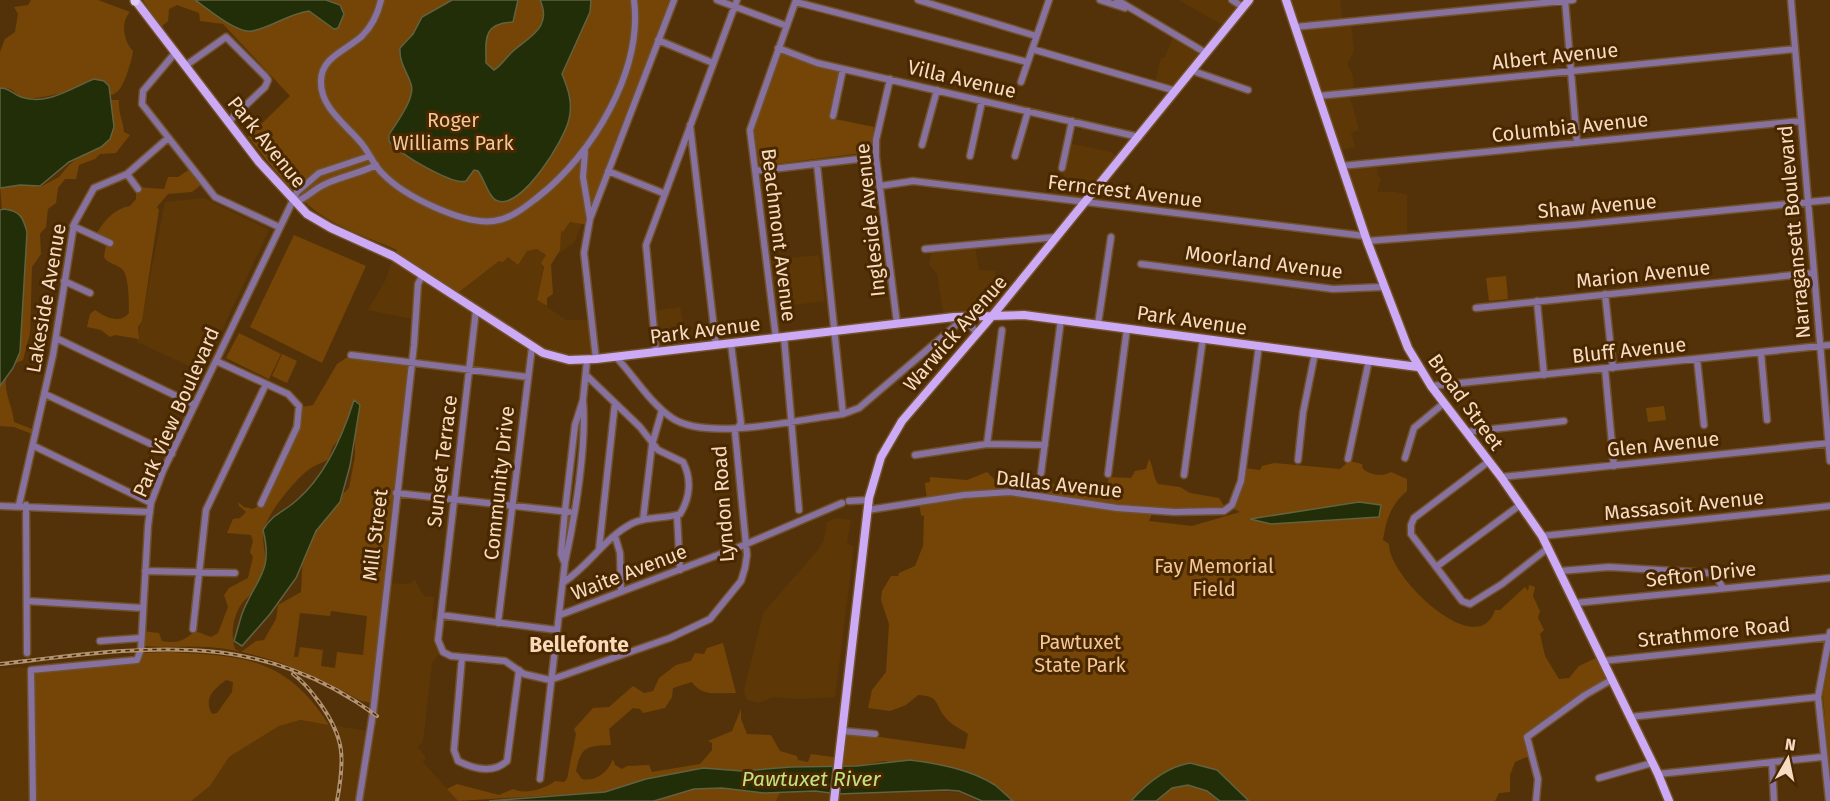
<svg xmlns="http://www.w3.org/2000/svg" width="1830" height="801" viewBox="0 0 1830 801" font-family="'Fira Sans',sans-serif">
<rect width="100%" height="100%" fill="#543209"/>
<path fill="#5d3706" d="M1179 0H1251L1227 28Z
M1289 0H1340L1343 23 1351 24 1354 51 1347 64 1353 76 1354 92 1349 93 1359 130 1351 133 1355 147 1337 151Z
M1174 34 1207 53 1178 89 1155 83 1161 58 1165 57Z
M1068 143 1111 152 1120 159 1086 202 1060 198 1064 175 1062 171Z
M1377 165 1378 176 1381 178 1377 192H1396L1407 195V237L1370 240 1341 166Z
M204 198 269 230 202 372 137 342 165 202Z
M572 220 582 223 574 243 544 263 537 300 566 320H592L596 356 561 358 533 348 529 375 412 363 417 320 368 310 386 279 394 256 458 290 553 221 563 232Z
M975 246 979 270 995 271V281L1010 294 994 315 944 318 937 274 929 264 932 250Z
M819 255 825 301 777 307 771 260Z
M680 307 688 347 656 351 653 311Z
M836 518 851 520 847 543 854 547 835 697 801 699 773 697 759 703 747 700 744 691 763 613 818 550 824 540 827 522Z
M415 580 424 596 434 597 432 619 439 621 442 649 432 663 423 742 417 747 426 757 423 762 458 801H191L210 786 229 757 279 726 299 720 368 731 386 583 408 584Z
M22 667 33 669 34 801H0V669Z
M815 791 838 794 937 791 960 793 977 801H776L780 792Z"/>
<path fill="#744507" fill-rule="evenodd" d="M31 0H98L130 12C120 22 124 42 133 51 132 60 124 87 117 92 103 103 79 91 63 93 51 95 39 99 27 98 20 98 16 93 11 89L0 88V52L5 39 15 32 18 14 14 7 28 5Z
M143 0H195L206 7 197 0H675L588 225 570 222 563 232 561 231 560 250 551 265 553 294 547 298V306L537 300 544 267 541 263 546 255 537 249 527 251 518 265 508 257 503 262 499 261 455 295 394 256 397 250C370 238 341 229 317 212 290 192 269 162 248 137L290 96 223 24 200 21 199 13 177 5 169 9 168 21 160 28Z
M781 51 840 70 830 118 874 127 871 152 760 166 754 133 755 119Z
M109 100H119C118 113 123 120 124 132L130 135 116 153 100 154 95 159 79 165 76 179H65L58 188 56 203 48 209 46 227 40 234 41 254 32 267 30 333 23 360 14 364 0 186 24 182 40 187 59 177 69 165 93 146Z
M190 169 202 184 192 192 168 194 157 207 159 210 142 321 138 327 139 339 115 335 110 337 101 330 87 327 90 314 95 310C106 318 120 324 129 313 129 303 129 278 123 270 117 264 108 264 104 257L106 245 95 237C102 223 113 209 130 206L136 199V187L164 189 168 177H178Z
M294 235 366 266 322 363 250 327Z
M1506 276 1508 299 1489 301 1486 278Z
M239 333 281 354 269 379 226 358Z
M282 354 297 361 287 383 272 376Z
M349 356 412 363 372 703 361 701C314 674 264 652 209 647 186 645 162 649 140 645L142 631 159 633 162 641C178 644 183 641 195 631L211 637 218 633 228 607 224 595 229 588 248 578 253 557 250 552 253 541 251 535 227 533 233 519 240 518 246 512 239 506 238 502 244 507 253 509 260 505 296 430 297 408 313 405 337 364ZM349 417 355 427V456L349 488 331 506 303 552 301 592 278 605 276 619 264 640 256 641 241 652 235 649C230 635 233 613 244 601 251 593 260 587 264 576 268 562 263 548 263 535 263 518 294 481 307 471 313 466 321 463 328 460L333 446 342 437ZM331 611 367 616 363 655 337 652 335 668 321 666 323 650 300 647 298 657H294L300 613 330 616Z
M6 378C4 395 13 406 14 422L37 431 35 435 14 427 0 426V383Z
M1664 406 1666 420 1648 422 1646 408Z
M1149 459C1154 468 1153 477 1158 484L1180 487 1190 493 1219 498 1226 509H1154L1149 521 1192 526 1240 512 1230 507 1244 468 1260 470 1262 466 1274 463 1340 469 1349 461 1362 464 1363 469C1370 475 1383 477 1391 472L1407 479V491C1391 504 1386 520 1383 540L1389 544C1388 577 1478 663 1495 610H1500L1525 587 1528 591 1529 585 1535 587 1533 596 1540 611 1538 618 1544 630 1540 634 1545 656 1559 679 1569 678 1579 666 1600 656 1611 678 1527 737 1534 754 1515 762 1510 775V792L1499 793 1495 801H1249L1217 770 1142 789 1131 801H1013L997 786 978 776 884 761 857 766 791 767 742 771 703 768 646 779 606 792 458 801 447 789 457 784 499 795 513 789C524 795 546 789 555 781L564 782 567 779 576 734 574 729 593 708 609 707 633 686 644 693 653 691 659 678 676 665 691 661 695 653 704 654 707 648 723 643 736 693C721 692 702 698 692 682L673 688 672 697 665 708 643 713 640 709 633 708 609 729 611 745C587 746 581 746 576 771L582 779C596 782 608 772 613 759L615 765 622 769 627 766 649 765 652 772 700 764 712 750V743L708 741 732 731 741 709V719L747 734 771 735 780 751 797 756 798 760 808 762 811 754 840 758 844 732 965 749 968 734C961 729 950 724 945 717 934 703 940 696 918 695L906 705 890 711 868 708 872 690 886 672 889 624 881 600 882 591 891 576H898L899 573 915 566 923 546 924 516 921 515 919 503 927 500 925 483 930 482V477L967 480 987 472 994 479 997 491 1031 493 1035 477 1042 472 1048 483 1100 494 1106 489 1109 477 1131 478 1135 471 1146 469Z
M169 652C243 656 286 657 329 725L300 720 279 726 229 757 210 786 191 801H34V672L134 662 139 653ZM226 680 233 682 232 692 217 713 212 714C203 698 214 689 226 680Z
M1830 657V779L1823 695Z
M1188 785 1207 791 1220 801H1156L1172 788Z
M722 788 780 792 776 801H654L694 789Z"/>
<path fill="#212e07" stroke="#61623f" stroke-width="1.5" d="M195 0H326L340 5 344 14 338 28 334 29 309 11C288 14 270 28 252 31 237 34 208 9 195 0Z
M452 0H518L513 22C482 23 486 40 486 63L494 70C501 66 505 59 511 53 528 37 553 28 540 0H591L590 12 562 74C568 89 573 102 569 119 565 139 522 209 498 201 489 199 484 178 478 171L474 170 466 181C454 186 397 153 389 141V135C396 123 416 98 411 84 407 71 399 63 400 48L413 34 422 17Z
M94 79 104 81 109 86 114 127 110 139 101 147 69 162 40 186 20 185 0 188V88C10 88 12 94 21 97 47 106 71 88 94 79Z
M4 209C20 211 23 217 27 232L20 352 13 368 0 386V210Z
M354 400 360 405 350 466 340 502 316 531 296 578 270 614 242 646 234 641C237 632 239 623 242 614 255 579 274 573 263 530 274 512 283 513 297 500 326 475 343 435 354 400Z
M1359 502 1381 505 1379 517 1271 524 1250 519Z
M910 760C940 764 969 769 995 785 1001 790 1007 796 1013 801H982L959 791 946 790 838 794 815 791 765 793 722 788 694 789 654 801H489L605 792 646 779 703 768 742 771 791 767 857 766Z
M1190 763 1217 770 1249 801H1220L1207 791 1188 785 1172 788 1156 801H1131C1147 783 1166 767 1190 763Z"/>
<g fill="none" stroke-linecap="round" stroke-linejoin="round">
<g stroke="#71512a" stroke-width="9">
<path id="minor" d="M381 0C378 13 372 26 362 36 347 50 321 57 321 81 320 108 347 125 362 144 370 154 374 166 383 174 404 196 463 225 494 221 511 219 525 207 538 197 592 155 643 71 634 0
M717 0 787 26
M918 0 1036 36
M1100 0 1125 8
M1117 0 1206 53
M1232 0 1243 7
M1565 0 1577 143
M1791 0 1830 461
M796 2 1027 62
M1295 27 1573 0
M658 40 713 63
M778 48 817 63 1139 137
M1032 49 1176 91
M175 53 143 91 142 104 215 197 279 227
M185 66 226 37 265 76 268 80 265 87 228 122
M1193 71 1248 90
M890 79 876 140V157L897 323
M1021 82 1049 0
M1318 96 1795 49
M833 116 843 69
M690 125 716 345
M922 145 937 90
M585 152 583 177 590 219 584 253 596 359
M970 156 982 101
M1015 156 1028 111
M817 164 843 414
M1341 166 1801 121
M1062 168 1072 121
M608 171 663 193
M755 171 876 157
M127 174 138 189
M880 186 913 181 1365 236
M294 202C304 200 310 193 318 188 335 177 357 175 376 165
M590 219 674 0
M73 226 110 243
M1367 241 1573 225 1830 200
M925 249 1057 237
M1141 264 1333 289 1383 287
M64 281 90 293
M1605 294 1613 368
M1537 301 1544 375
M1476 308 1813 273
M476 310 438 640 443 652 451 656 505 661 524 674 550 680 670 638 710 619 741 581 745 568 747 555 735 432 741 423 731 344
M959 319 969 324 977 333
M1098 324 1111 237
M784 337 799 510
M56 338 195 405
M776 338 750 130 796 0
M656 352 646 245 737 0
M1761 353 1767 420
M351 355 528 377
M616 357C634 376 650 403 672 418 708 442 800 419 843 414L859 408 962 320
M1697 359 1704 425
M216 361 288 394 299 406 297 427 261 504
M1605 369 1614 466
M1431 386 1830 345
M45 394 172 454
M1466 432 1564 421
M987 444 1002 330
M34 446 151 503
M915 455 987 444 1045 445
M1405 458 1414 428 1444 403
M1348 459 1369 360
M1298 460 1303 413 1315 353
M1488 462 1414 518 1411 525V534L1462 601 1470 604 1502 584 1548 548
M1041 473 1061 319
M1108 474 1127 328
M1184 475 1203 338
M1501 477 1830 443
M396 493 569 512
M849 501 869 500
M19 505 53 355 74 224 94 188 127 174 167 139
M26 505 27 653
M0 506 150 512
M868 510 964 495 1010 492 1117 508 1174 512 1224 511 1232 505 1241 481 1259 345
M677 515 680 570
M643 520 652 445 662 410
M615 536 620 553 621 592
M1542 536 1830 506
M599 549 615 403
M564 562 561 554 565 511 575 425 583 400 587 360
M1436 567 1520 505
M145 571 235 573
M1560 571 1609 567 1709 573 1717 578 1723 588
M564 582C590 565 605 537 633 523 647 516 665 519 680 514 690 498 692 479 683 462L658 450 640 427 586 375
M27 601 143 608
M1575 603 1830 578
M441 615 557 630
M560 615 744 545 842 503
M498 623 532 347
M193 629 206 510 266 384
M100 641 141 638
M462 657 454 750 458 761C474 769 493 774 507 761L519 670
M1603 661 1829 637
M1630 717 1818 697
M843 731 875 734
M1772 762 1774 801
M1658 774 1822 757
M1599 778 1652 763
M540 779 565 562C575 517 587 445 583 400
M33 801 31 670 137 660 141 649 148 526 151 503 163 471 297 192 319 173 370 156
M359 801 373 713 414 345 418 284 423 274
M1536 801 1538 779 1527 737 1585 695 1611 680
M1829 801 1818 697 1830 632"/>
</g>
<g stroke="#71512a" stroke-width="11">
<path id="major" d="M135 0 259 162 307 214 331 228 393 256 543 353 569 360 596 359 954 317 1024 315 1418 367
M1286 0 1367 241 1408 348 1431 386 1501 477 1542 536 1658 774 1669 801
M834 801 869 498 881 457 902 421 993 315 1249 0"/>
</g>
<g stroke="#71512a" stroke-width="12">
<path id="highway" d="M135 0V1"/>
</g>
<use href="#minor" stroke="#86719f" stroke-width="6"/>
<use href="#major" stroke="#cdaaf5" stroke-width="8"/>
<use href="#highway" stroke="#dfcbf8" stroke-width="9"/>
<g stroke="#b19373" stroke-width="4">
<path id="rail" d="M0 664C140 648 255 626 377 716
M293 674C304 682 311 691 319 702 345 738 345 758 337 801"/>
</g>
<use href="#rail" stroke="#492800" stroke-width="1.5" stroke-dasharray="4.5" stroke-linecap="butt"/>
</g>
<g text-anchor="middle" dominant-baseline="central" stroke-width="6" stroke-linejoin="round" paint-order="stroke">
<g font-size="20" fill="#f7dcc3" stroke="#492800">
<text transform="translate(1555 56) rotate(-6)">Albert Avenue</text>
<text transform="translate(962 79) rotate(13)">Villa Avenue</text>
<text transform="translate(1570 127) rotate(-6)">Columbia Avenue</text>
<text transform="translate(267 142) rotate(51)">Park Avenue</text>
<text transform="translate(1125 191) rotate(7)">Ferncrest Avenue</text>
<text transform="translate(1597 206) rotate(-5)">Shaw Avenue</text>
<text transform="translate(870 220) rotate(-96)">Ingleside Avenue</text>
<text transform="translate(1794 232) rotate(-95)">Narragansett Boulevard</text>
<text transform="translate(779 235) rotate(83)">Beachmont Avenue</text>
<text transform="translate(1264 262) rotate(7)">Moorland Avenue</text>
<text transform="translate(1643 274) rotate(-6)">Marion Avenue</text>
<text transform="translate(46 298) rotate(-80)">Lakeside Avenue</text>
<text transform="translate(1192 320) rotate(8)">Park Avenue</text>
<text transform="translate(705 330) rotate(-7)">Park Avenue</text>
<text transform="translate(955 333) rotate(-49)">Warwick Avenue</text>
<text transform="translate(1629 350) rotate(-6)">Bluff Avenue</text>
<text transform="translate(1466 402) rotate(54)">Broad Street</text>
<text transform="translate(176 412) rotate(-66)">Park View Boulevard</text>
<text transform="translate(1663 444) rotate(-6)">Glen Avenue</text>
<text transform="translate(442 461) rotate(-83)">Sunset Terrace</text>
<text transform="translate(499 483) rotate(-84)">Community Drive</text>
<text transform="translate(1059 484) rotate(6)">Dallas Avenue</text>
<text transform="translate(723 504) rotate(-94)">Lyndon Road</text>
<text transform="translate(1684 505) rotate(-6)">Massasoit Avenue</text>
<text transform="translate(375 535) rotate(-83)">Mill Street</text>
<text transform="translate(629 572) rotate(-21)">Waite Avenue</text>
<text transform="translate(1701 574) rotate(-6)">Sefton Drive</text>
<text transform="translate(1714 632) rotate(-6)">Strathmore Road</text>
</g>
<g font-size="20" fill="#f5c699" stroke="#492800">
<text x="453" y="120">Roger<tspan x="453" dy="23">Williams Park</tspan></text>
<text x="1214" y="566">Fay Memorial<tspan x="1214" dy="23">Field</tspan></text>
<text x="1080" y="642">Pawtuxet<tspan x="1080" dy="23">State Park</tspan></text>
</g>
<g font-size="21" font-weight="bold" fill="#f9d9ba" stroke="#492800">
<text x="579" y="645">Bellefonte</text>
</g>
<g font-size="21" font-style="italic" fill="#c0e480" stroke="#492800">
<text x="811" y="779">Pawtuxet River</text>
</g>
</g>
<g transform="translate(1788 759) rotate(9)" stroke="#492800" stroke-width="4.5" paint-order="stroke">
<path d="M0-4.5L10 22L0 15L-10 22Z" fill="#f7dcc3"/>
<text y="-9" font-size="16" font-weight="bold" text-anchor="middle" fill="#f7dcc3">N</text>
</g>
</svg>
